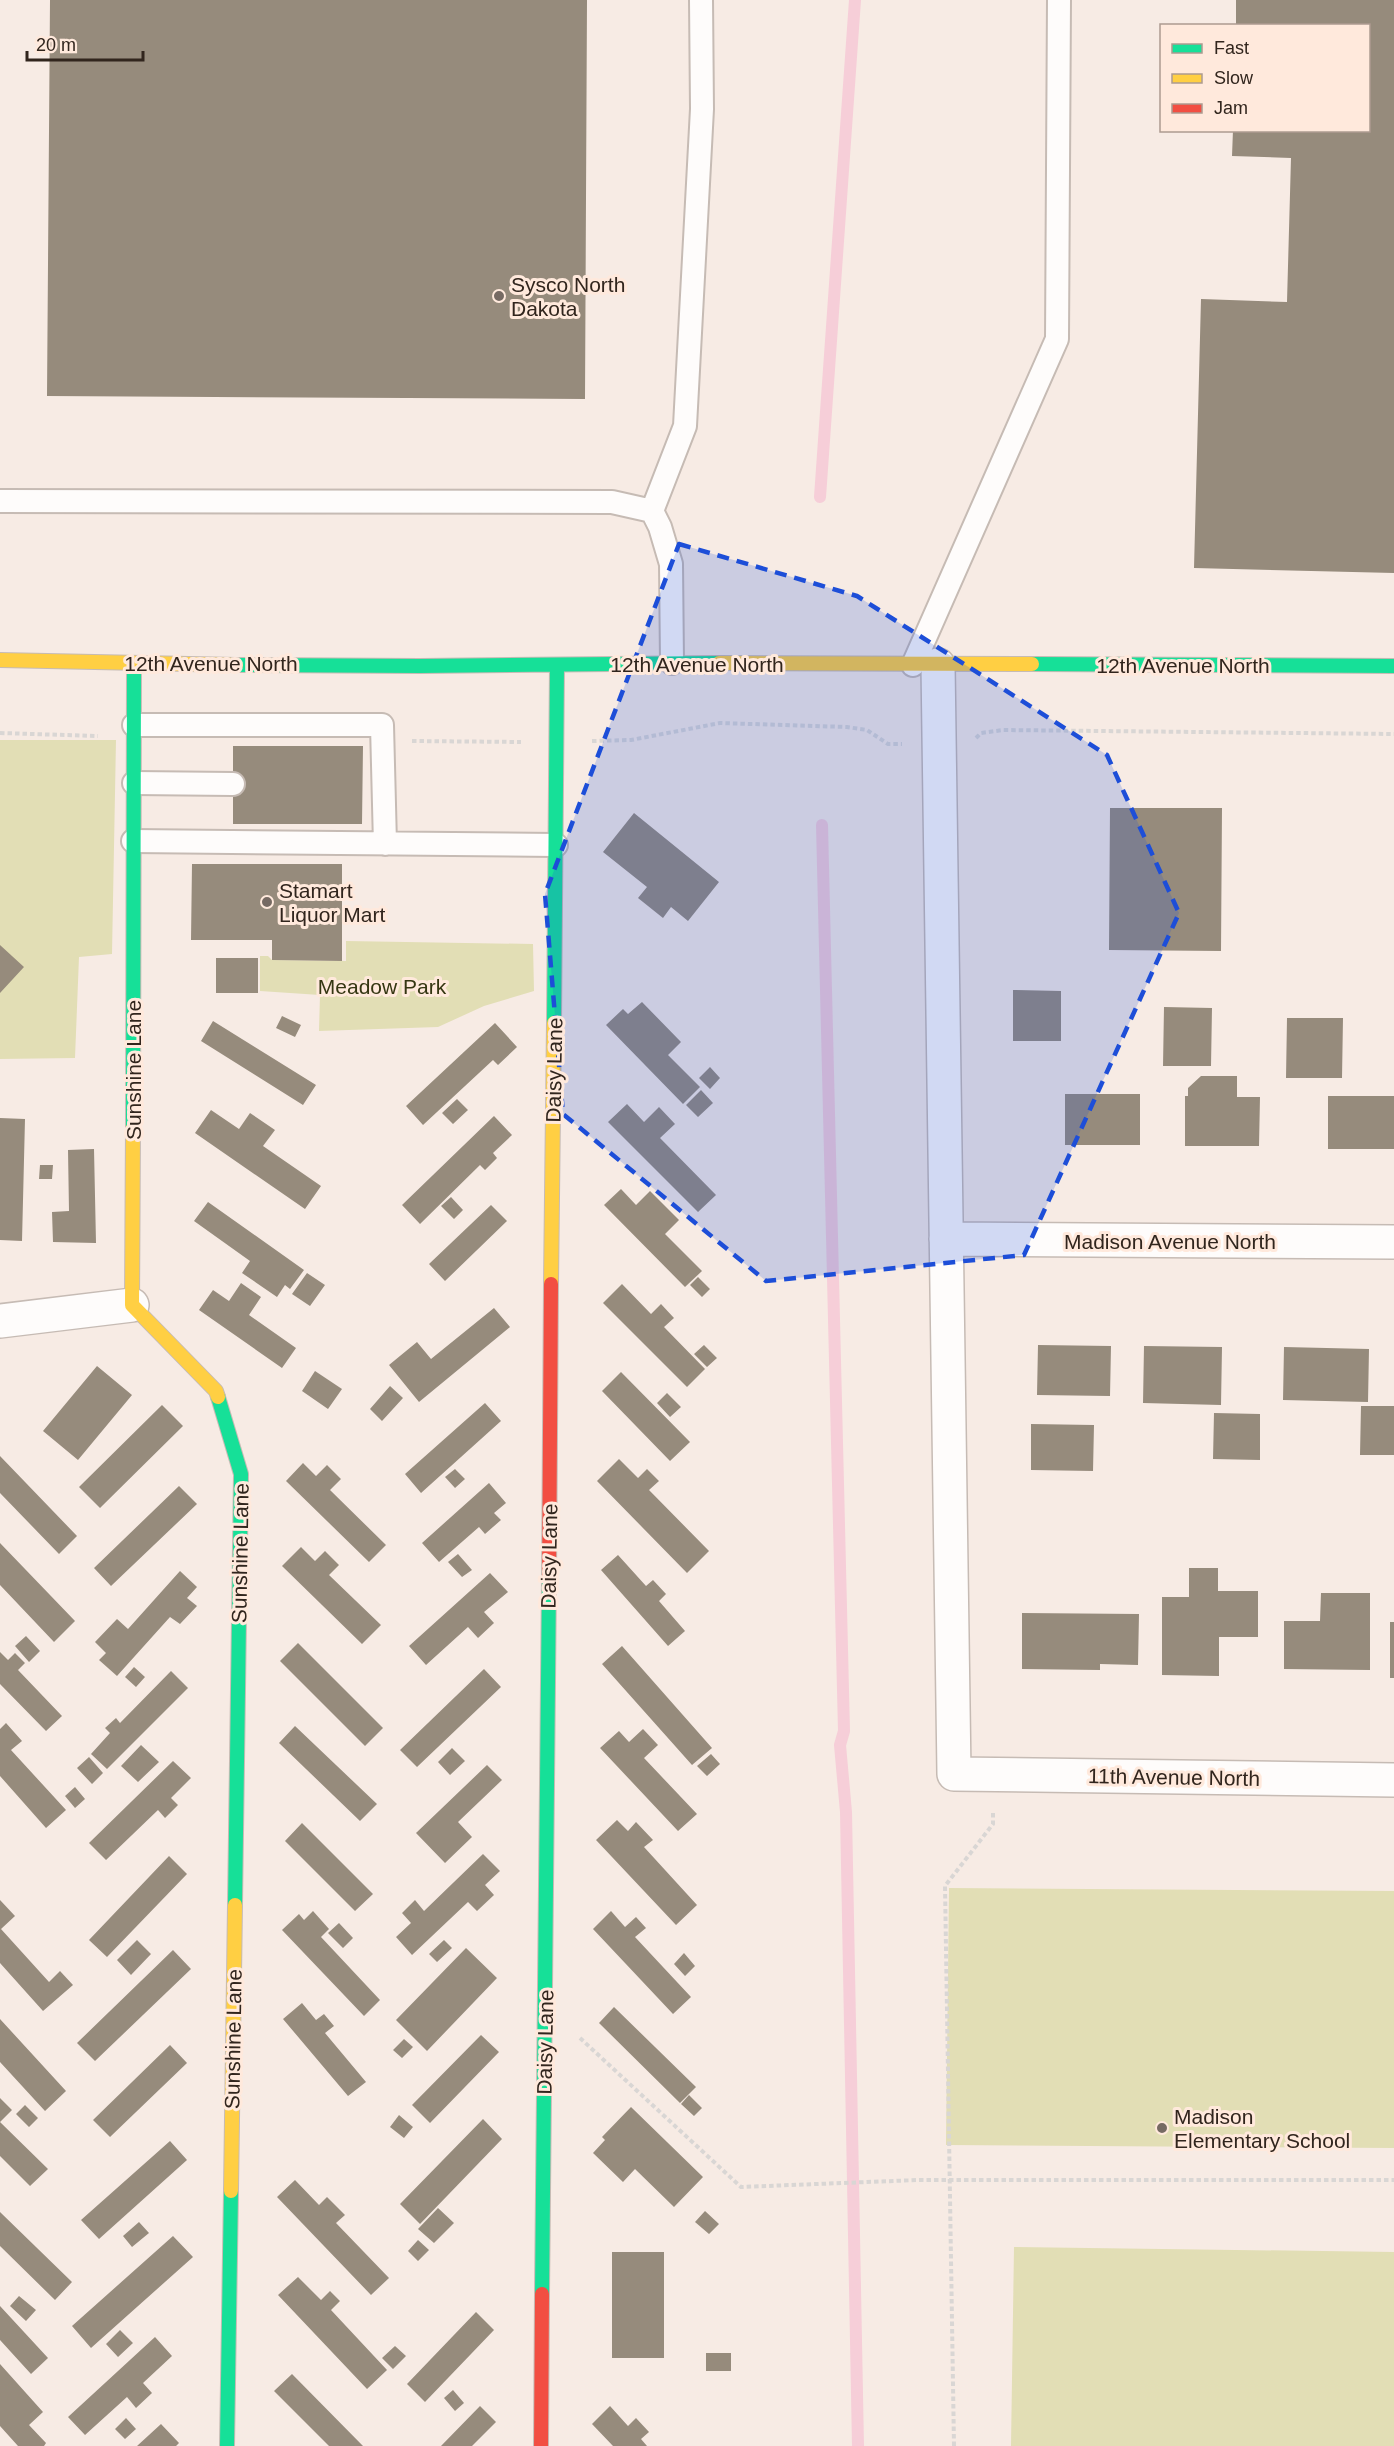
<svg xmlns="http://www.w3.org/2000/svg" width="1394" height="2446" viewBox="0 0 1394 2446" font-family="Helvetica,sans-serif">
<rect width="100%" height="100%" fill="#f7ebe4"/>
<path fill="#e2deb5" d="M0 740H116L112 954 79 957 75 1058 0 1059Z
M346 941 533 944 534 991 484 1006 438 1027 319 1031 320 995 260 991V956H268L272 960 346 961Z
M949 1888 1394 1891V2148L946 2145Z
M1014 2247 1394 2252V2446H1011Z"/>
<g fill="none" stroke-linecap="round" stroke-linejoin="round">
<path stroke="#f6ced8" stroke-width="12" d="M820 497 855 0
M822 825 844 1731 840 1745 846 1812 858 2446"/>
</g>
<path fill="#968b7c" d="M50 0H587L585 399 47 396Z
M1236 0H1394V573L1194 568 1201 299 1287 302 1291 158 1232 156 1233 130H1368V26H1236Z
M233 746H363L362 824H233Z
M1110 808H1222L1221 951 1109 950Z
M634 813 719 882 688 921 671 907 663 918 638 898 647 887 603 852Z
M192 864H342V961L272 960V940H191Z
M0 945 24 967 0 993Z
M216 958H258V993H216Z
M1013 990 1061 991V1041H1013Z
M642 1002 681 1042 668 1055 700 1087 683 1104 606 1025 623 1009 628 1014Z
M1164 1007 1212 1008 1211 1066H1163Z
M282 1016 301 1025 295 1037 276 1028Z
M1287 1018H1343L1342 1078H1286Z
M213 1021 316 1085 303 1105 201 1041Z
M495 1023 517 1047 498 1065 493 1060 423 1125 406 1106Z
M710 1067 720 1078 710 1089 699 1078Z
M1201 1076H1237V1097H1260L1259 1146H1185V1096H1188V1088Z
M701 1090 713 1103 698 1117 686 1105Z
M1065 1094H1140V1145H1065Z
M1328 1096H1394V1149H1328Z
M457 1099 468 1110 453 1124 442 1113Z
M627 1104 644 1122 659 1107 675 1124 660 1138 716 1195 698 1212 608 1122Z
M211 1110 239 1129 250 1113 275 1130 263 1146 321 1186 305 1209 195 1133Z
M494 1116 512 1135 493 1153 497 1158 485 1170 480 1165 420 1224 402 1205Z
M0 1118 25 1119 22 1241 0 1240Z
M94 1149 96 1243 53 1242 52 1212 69 1211 68 1150Z
M40 1165H53L52 1179H39Z
M621 1189 636 1205 650 1191 679 1220 665 1234 702 1271 685 1287 604 1205Z
M451 1197 463 1210 454 1219 441 1206Z
M208 1202 304 1270 290 1289 285 1285 277 1297 242 1273 250 1261 194 1221Z
M491 1205 507 1221 445 1281 429 1264Z
M307 1273 325 1285 310 1306 292 1294Z
M698 1277 710 1289 702 1297 690 1285Z
M241 1283 261 1297 249 1315 296 1348 282 1368 199 1310 213 1290 229 1301Z
M622 1284 651 1314 661 1304 674 1318 664 1327 705 1369 687 1387 603 1303Z
M494 1308 510 1327 419 1402 389 1365 417 1342 431 1359Z
M704 1345 717 1358 707 1367 694 1354Z
M1038 1345 1111 1346 1110 1396 1037 1395Z
M1144 1346 1222 1347 1221 1405 1143 1403Z
M1284 1347 1369 1349 1368 1402 1283 1400Z
M97 1366 132 1395 78 1460 43 1431Z
M315 1371 342 1389 328 1409 302 1391Z
M621 1372 690 1442 670 1461 602 1391Z
M390 1386 403 1398 382 1421 370 1409Z
M667 1393 681 1407 670 1417 657 1403Z
M485 1403 501 1421 421 1493 405 1474Z
M162 1405 183 1426 100 1508 79 1487Z
M1361 1406H1394V1455H1360Z
M1214 1413 1260 1414V1460L1213 1459Z
M1031 1424 1094 1425 1093 1471 1031 1470Z
M0 1456 77 1536 59 1554 0 1493Z
M619 1459 638 1478 647 1469 659 1481 649 1490 709 1551 687 1573 597 1481Z
M303 1463 316 1476 327 1465 341 1479 330 1490 386 1545 369 1562 286 1481Z
M455 1469 465 1479 455 1488 445 1477Z
M489 1483 506 1503 494 1513 501 1520 485 1534 479 1527 439 1562 422 1543Z
M179 1486 197 1504 111 1586 94 1568Z
M0 1543 75 1621 54 1642 0 1585Z
M301 1547 315 1561 325 1551 339 1565 329 1575 381 1625 362 1644 282 1566Z
M458 1554 472 1570 462 1577 448 1562Z
M618 1555 646 1586 653 1580 666 1594 659 1601 685 1631 668 1646 601 1570Z
M1189 1568H1218V1591H1258V1637H1219V1676L1162 1675V1597H1189Z
M180 1571 197 1587 187 1598 197 1606 180 1624 170 1617 117 1676 99 1660 106 1653 95 1642 117 1619 128 1629Z
M490 1573 508 1592 484 1612 494 1623 478 1638 468 1627 426 1665 409 1646Z
M1321 1593H1370V1670L1284 1669V1621H1320Z
M1022 1613 1139 1614 1138 1665 1100 1664V1670L1022 1669Z
M1390 1622H1394V1678H1390Z
M26 1636 40 1651 29 1662 15 1646Z
M298 1643 383 1728 365 1746 280 1661Z
M622 1646 712 1748 692 1765 602 1664Z
M0 1652 8 1660 15 1653 25 1663 18 1670 62 1716 46 1731 0 1684Z
M134 1667 145 1677 136 1687 125 1677Z
M484 1669 501 1687 417 1767 400 1750Z
M171 1671 188 1688 107 1769 91 1754 110 1733 105 1728 116 1718 120 1723Z
M6 1723 22 1741 11 1750 66 1810 46 1828 0 1776V1729Z
M295 1726 377 1804 360 1821 279 1743Z
M643 1729 658 1745 644 1758 697 1814 678 1831 600 1748 619 1731 629 1742Z
M141 1745 159 1762 138 1782 121 1766Z
M452 1748 465 1761 450 1775 438 1762Z
M711 1754 720 1764 707 1776 697 1766Z
M89 1757 103 1773 92 1784 77 1768Z
M173 1761 191 1778 171 1798 178 1805 165 1818 158 1810 106 1860 89 1843Z
M487 1765 502 1780 458 1822 472 1837 445 1863 416 1833Z
M75 1787 85 1799 75 1808 65 1796Z
M617 1820 628 1831 636 1822 653 1840 644 1847 697 1905 676 1925 596 1840Z
M302 1823 373 1894 355 1911 285 1841Z
M483 1854 500 1871 485 1885 494 1895 477 1911 468 1902 412 1955 396 1937 411 1923 402 1913 415 1900 424 1911Z
M169 1856 187 1874 107 1957 89 1940Z
M0 1900 15 1916 1 1929 49 1982 60 1971 73 1985 43 2011 0 1963Z
M313 1911 329 1929 321 1937 380 2000 364 2016 282 1930 299 1914 304 1920Z
M611 1911 625 1927 636 1917 646 1928 635 1937 691 1997 673 2014 593 1929Z
M339 1923 353 1938 343 1948 328 1933Z
M137 1940 151 1954 131 1975 117 1960Z
M444 1940 452 1948 437 1962 429 1954Z
M466 1948 497 1978 427 2051 396 2020Z
M173 1950 191 1969 95 2061 77 2043Z
M684 1953 695 1966 685 1976 674 1964Z
M302 2003 316 2020 324 2014 334 2026 325 2033 366 2082 348 2096 283 2019Z
M614 2007 696 2087 680 2103 599 2023Z
M0 2019 66 2091 45 2111 0 2062Z
M481 2035 499 2052 430 2123 412 2105Z
M404 2039 413 2047 402 2058 393 2050Z
M170 2045 187 2063 110 2137 93 2120Z
M689 2095 702 2108 694 2116 681 2104Z
M0 2098 12 2110 0 2122 48 2169 30 2186 0 2156Z
M25 2105 38 2118 29 2127 16 2114Z
M631 2107 703 2177 674 2207 635 2169 623 2182 593 2153 605 2140 602 2137Z
M399 2115 413 2127 404 2138 390 2127Z
M483 2119 502 2139 420 2224 400 2204Z
M170 2141 187 2160 99 2239 81 2220Z
M295 2180 319 2205 327 2197 345 2215 336 2223 389 2278 371 2295 277 2197Z
M438 2208 454 2223 434 2243 418 2229Z
M705 2211 719 2224 709 2234 695 2222Z
M0 2212 72 2282 55 2300 0 2246Z
M139 2222 149 2233 132 2247 123 2236Z
M173 2236 193 2257 91 2348 72 2326Z
M418 2240 429 2250 418 2261 408 2251Z
M612 2252H664V2358H612Z
M298 2277 321 2300 330 2291 340 2301 331 2310 387 2370 367 2389 278 2295Z
M19 2296 36 2310 26 2321 10 2306Z
M0 2306 48 2358 31 2374 0 2340Z
M476 2312 494 2330 425 2402 407 2384Z
M120 2330 133 2343 118 2357 106 2344Z
M155 2337 172 2356 143 2383 152 2393 136 2408 127 2397 85 2435 68 2417Z
M395 2346 406 2356 393 2369 382 2358Z
M706 2353H731V2371H706Z
M0 2364 43 2412 29 2425 46 2443 44 2446H18L0 2426Z
M292 2374 363 2446H329L274 2391Z
M453 2390 464 2403 455 2411 444 2398Z
M480 2406 496 2422 472 2446H441Z
M610 2406 628 2426 636 2418 649 2432 641 2439 647 2446H613L592 2424Z
M126 2418 136 2429 125 2439 115 2429Z
M161 2424 179 2443 176 2446H137Z"/>
<g fill="none" stroke-linecap="round" stroke-linejoin="round">
<g stroke="#c6bbb4" stroke-width="26">
<path id="lane" d="M0 501 612 502 652 511 660 527 671 564 672 663
M652 511 685 426 702 109 701 0
M913 665 1057 339 1059 0
M134 725H382L385 844
M134 783 233 784
M133 841 556 845"/>
</g>
<g stroke="#c6bbb4" stroke-width="36">
<path id="street" d="M938 665 954 1774 1394 1780
M946 1239 1394 1242
M0 1321 132 1305"/>
</g>
<g stroke="#c6bbb4" stroke-width="16">
<path id="fast" d="M1032 664 1394 666
M236 665 420 666 719 663
M554 1023 557 665
M133 1128 134 663
M218 1397 241 1474 235 1905
M542 2294 549 1580
M227 2446 231 2191"/>
</g>
<g stroke="#c6bbb4" stroke-width="16">
<path id="slow" d="M0 660 236 665
M719 663 1032 664
M133 1128 132 1305 216 1391 218 1397
M551 1284 554 1023
M231 2191 235 1905"/>
</g>
<g stroke="#c6bbb4" stroke-width="16">
<path id="jam" d="M549 1580 551 1284
M541 2446 542 2294"/>
</g>
<path stroke="#d9d6d4" stroke-width="4" stroke-dasharray="4.5 3" stroke-linecap="butt" d="M0 733 98 736
M976 738 981 733 1003 730 1394 734
M412 741 521 742
M592 741 631 740 720 723 847 727 867 730 888 744H902
M580 2038 741 2187 918 2180H1394
M954 2446 945 1886 993 1824V1811"/>
<use href="#lane" stroke="#fefcfb" stroke-width="22"/>
<use href="#street" stroke="#fefcfb" stroke-width="33"/>
<use href="#fast" stroke="#16e098" stroke-width="14"/>
<use href="#slow" stroke="#ffcf43" stroke-width="14"/>
<use href="#jam" stroke="#f24e42" stroke-width="14"/>
</g>
<path fill="#1d4ed8" fill-opacity="0.2" stroke="#1d4ed8" stroke-width="4.5" stroke-dasharray="12 8" stroke-linejoin="round" d="M679 544 857 596 1107 755 1179 913 1024 1255 766 1281 563 1114 545 894Z"/>
<g fill="#766a63" stroke="#ffe9dc" stroke-width="2">
<circle cx="499" cy="296" r="6"/>
<circle cx="267" cy="902" r="6"/>
<circle cx="1162" cy="2128" r="6"/>
</g>
<g text-anchor="middle" dominant-baseline="central" stroke-width="6" stroke-linejoin="round" paint-order="stroke">
<g font-size="21" fill="#31251d" stroke="#ffe9dc" text-anchor="start">
<text x="511" y="284">Sysco North<tspan x="511" dy="24">Dakota</tspan></text>
<text x="279" y="890">Stamart<tspan x="279" dy="24">Liquor Mart</tspan></text>
<text x="1174" y="2116">Madison<tspan x="1174" dy="24">Elementary School</tspan></text>
</g>
<g font-size="21" fill="#31251d" stroke="#ffe9dc">
<text x="211" y="663">12th Avenue North</text>
<text x="697" y="664">12th Avenue North</text>
<text x="1183" y="665">12th Avenue North</text>
<text transform="translate(133 1070) rotate(-90)">Sunshine Lane</text>
<text transform="translate(554 1070) rotate(-89)">Daisy Lane</text>
<text x="1170" y="1241">Madison Avenue North</text>
<text transform="translate(240 1553) rotate(-89)">Sunshine Lane</text>
<text transform="translate(549 1556) rotate(-89)">Daisy Lane</text>
<text transform="translate(1174 1777) rotate(1)">11th Avenue North</text>
<text transform="translate(233 2039) rotate(-89)">Sunshine Lane</text>
<text transform="translate(545 2042) rotate(-89)">Daisy Lane</text>
</g>
<g font-size="21" fill="#353612" stroke="#ffe9dc">
<text x="382" y="986">Meadow Park</text>
</g>
</g>
<rect x="1160" y="24" width="210" height="108" fill="#ffe9dc" stroke="#ad9b90" stroke-width="1.5"/>
<rect x="1172" y="44" width="30" height="9" fill="#16e098" stroke="#ad9b90" stroke-width="1.5"/>
<text x="1214" y="54" font-size="18" fill="#31251d">Fast</text>
<rect x="1172" y="74" width="30" height="9" fill="#ffcf43" stroke="#ad9b90" stroke-width="1.5"/>
<text x="1214" y="84" font-size="18" fill="#31251d">Slow</text>
<rect x="1172" y="104" width="30" height="9" fill="#f24e42" stroke="#ad9b90" stroke-width="1.5"/>
<text x="1214" y="114" font-size="18" fill="#31251d">Jam</text>
<path d="M27 51v9h116v-9" fill="none" stroke="#31251d" stroke-width="3"/>
<text x="36" y="51" font-size="18" fill="#31251d" stroke="#ffe9dc" stroke-width="4.5" paint-order="stroke">20 m</text>
</svg>
